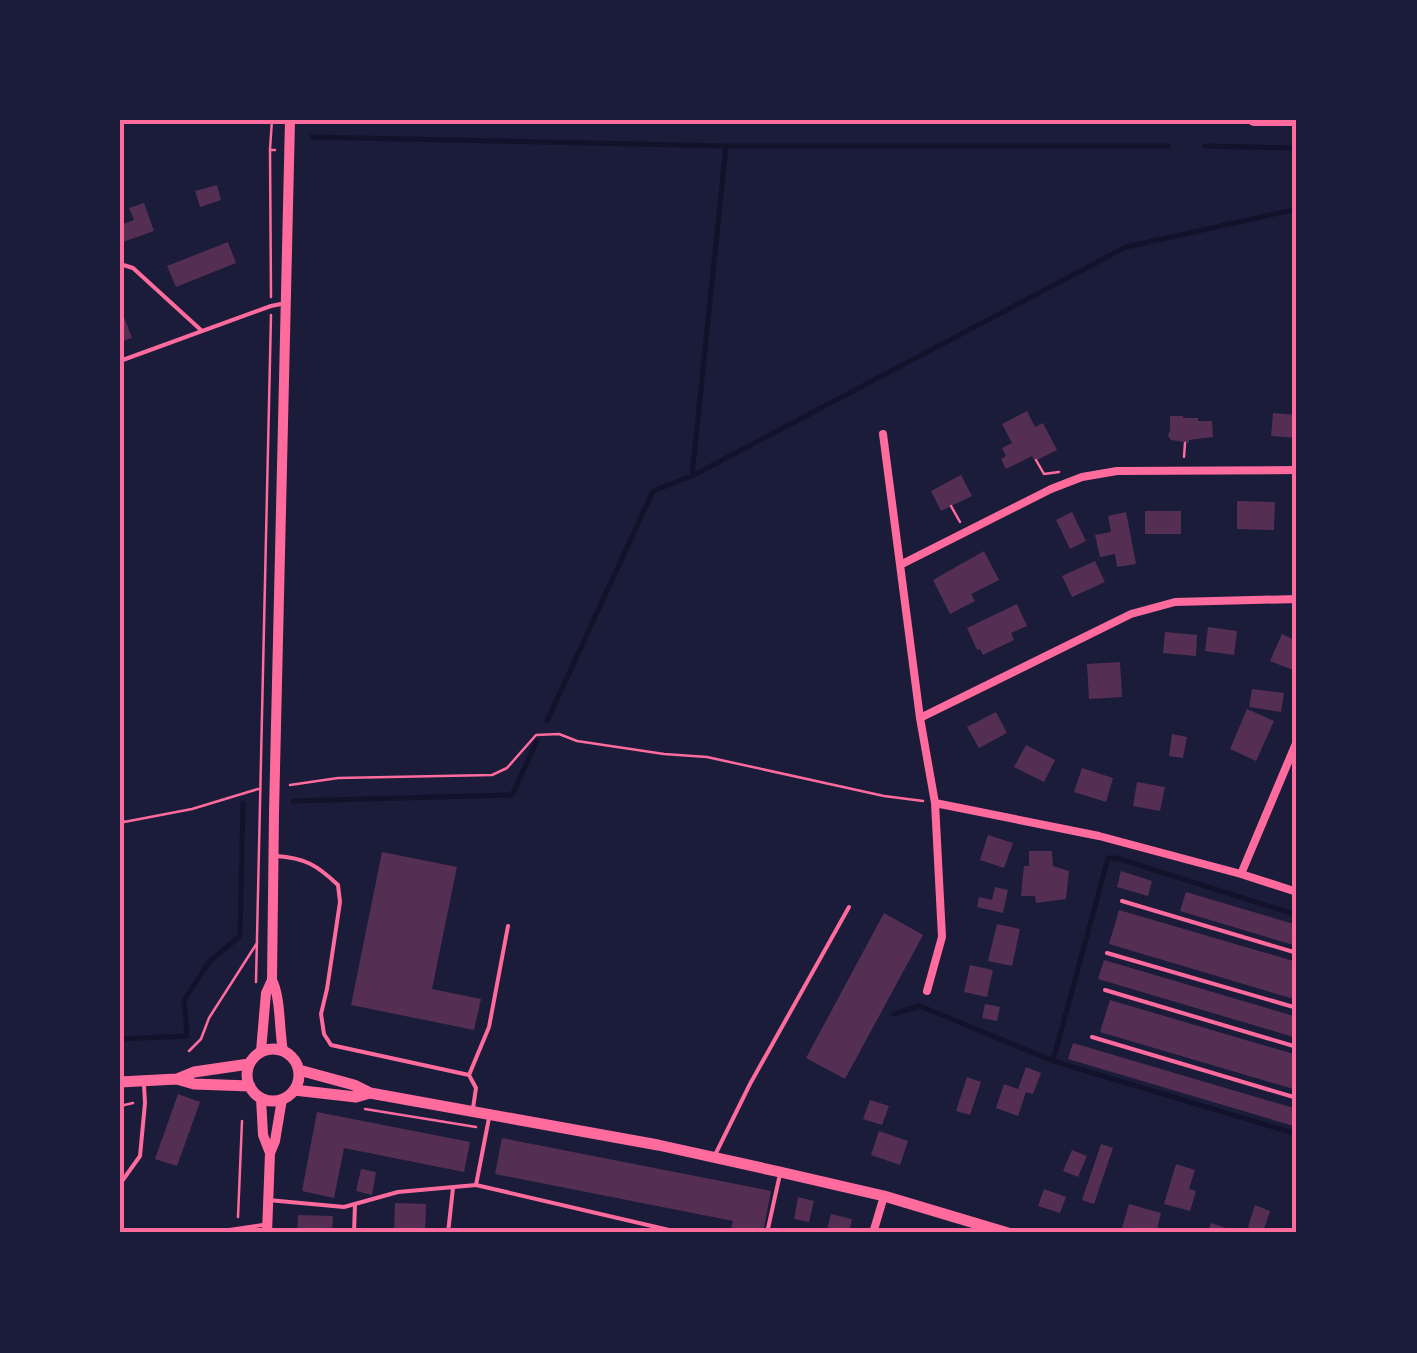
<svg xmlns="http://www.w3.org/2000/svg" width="1417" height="1353" viewBox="0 0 1417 1353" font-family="'Roboto Condensed',sans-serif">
<rect width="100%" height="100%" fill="#1b1b3a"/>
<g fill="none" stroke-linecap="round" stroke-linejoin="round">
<path stroke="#12122b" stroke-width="5" d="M312 137 726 146H1168
M1205 146 1297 148
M692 476 726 146
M547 721 653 491 692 476 1126 247 1297 209
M293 801 512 795 537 741
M894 1014 920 1006 1053 1061 1297 1134
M120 1039 187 1036 184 1000 209 962 240 936 243 803
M1053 1061 1108 858H1116L1297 915"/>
</g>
<path fill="#542f53" d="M217 185 221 200 200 207 195 191Z
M144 203 154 231 120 243V225L134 220 129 208Z
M228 242 236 263 176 287 167 266Z
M120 306 132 338 120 342Z
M1027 411 1035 427 1043 423 1057 450 1035 461 1032 456 1006 469 1001 459 1006 456 1002 448 1012 443 1002 424Z
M1273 413 1297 415V438L1271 436Z
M1170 416H1183V418H1198V421H1212L1213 437 1189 440V443L1171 440 1168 436 1170 430Z
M961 475 972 496 941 511 931 491Z
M1237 501 1275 502 1274 530 1237 529Z
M1145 511H1181V534H1145Z
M1072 512 1086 541 1070 549 1056 520Z
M1126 512 1136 564 1117 567 1115 554 1100 557 1095 535 1111 532 1108 516Z
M984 551 999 580 971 594 975 601 950 614 933 580Z
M1095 561 1105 582 1072 597 1062 576Z
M1017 604 1027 626 1011 633 1014 640 983 655 980 649 977 650 967 628Z
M1208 627 1237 631 1234 655 1205 651Z
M1165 632 1197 635 1196 656 1163 653Z
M1282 634 1297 641V660L1293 670 1270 661Z
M1120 662 1122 697 1089 699 1087 664Z
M1252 689 1284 693 1281 712 1249 707Z
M1247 709 1274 721 1256 761 1230 749Z
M996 712 1007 733 979 748 967 727Z
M1172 734 1187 737 1183 758 1169 756Z
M1026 745 1055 760 1044 782 1014 767Z
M1082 768 1113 778 1106 802 1074 792Z
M1137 782 1165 787 1160 811 1133 806Z
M988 835 1013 843 1004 868 980 860Z
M1029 851H1052L1053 866 1069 871 1066 899 1036 903 1035 896H1021L1024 866H1029Z
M382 852 457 867 432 989 481 999 474 1030 351 1005Z
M1121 871 1152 881 1148 896 1117 887Z
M995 887 1008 890 1003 913 977 907 979 897 992 900Z
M1186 892 1297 925V946L1180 911Z
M1119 910 1297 962V1000L1109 944Z
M884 913 923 935 845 1079 806 1058Z
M997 924 1020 929 1012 966 988 961Z
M1104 960 1297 1017V1038L1098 979Z
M970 965 993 970 987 997 964 992Z
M1110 1000 1297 1055V1090L1100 1032Z
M985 1004 1000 1007 997 1021 982 1018Z
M1073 1043 1297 1109V1127L1068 1059Z
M1026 1067 1041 1073 1033 1094 1026 1092 1018 1116 996 1108 1004 1084 1018 1089Z
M967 1077 981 1082 970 1115 956 1111Z
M178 1094 200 1102 177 1166 155 1159Z
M870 1100 889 1106 882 1125 863 1119Z
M317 1112 470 1142 464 1172 344 1148 334 1198 302 1191Z
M879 1131 908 1141 900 1165 871 1155Z
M502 1138 771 1191 763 1233H730L733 1221 495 1174Z
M1101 1144 1113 1148 1094 1204 1082 1200Z
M1072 1150 1087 1156 1078 1177 1063 1171Z
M1176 1164 1195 1170 1189 1189 1196 1191 1190 1211 1164 1204Z
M361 1169 376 1172 372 1195 356 1191Z
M1044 1189 1066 1197 1060 1213 1038 1206Z
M798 1197 814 1201 809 1222 794 1219Z
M395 1203 426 1204 425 1233H394Z
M1129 1204 1161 1213 1156 1233H1140L1122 1228Z
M1255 1205 1270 1211 1263 1232 1248 1227Z
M831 1214 852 1219 849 1233H826Z
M298 1215 333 1216 332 1233H297Z
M1211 1223 1238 1232V1233H1207Z"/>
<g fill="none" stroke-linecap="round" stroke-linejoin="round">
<path stroke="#ff6b9d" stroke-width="2.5" d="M270 149 272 120
M271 297 270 150H275
M1184 457 1185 443
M1036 460 1044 474 1059 472
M951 506 960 522
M290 785 338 778 492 775 507 768 536 735 559 734 577 741 664 754 707 757 884 796 923 801
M120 813 124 822 192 809 258 789
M256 982 271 315
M189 1051 201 1039 209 1018 257 943
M120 1106 133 1103
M365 1109 476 1127
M238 1217 242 1121"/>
<path stroke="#ff6b9d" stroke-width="4" d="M120 264 133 268 202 331
M120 361 271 306 286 303
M276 856C305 858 317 865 338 885L340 902 327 989 321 1014 324 1034 331 1045 469 1075 489 1027 508 926
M1122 901 1297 953
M1107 953 1297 1008
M1105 990 1297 1047
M1092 1037 1297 1098
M469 1075 476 1088 473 1108
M716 1153 750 1084 849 907
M120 1184 140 1156 145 1103 144 1085
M476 1185 489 1118
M268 1200 344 1207 398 1192 476 1185 682 1233
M209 1233 263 1225
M354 1233 355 1204
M448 1233 453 1188
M767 1233 780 1174"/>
<path stroke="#ff6b9d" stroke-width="8" d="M883 434 920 718 935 803 942 937 927 991
M902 564 1051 489 1082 477 1117 471 1297 470
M920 718 1131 614 1175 602 1297 599
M935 803 1099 836 1241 874 1297 892
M1241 874 1297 741
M873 1233 884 1196"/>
<path stroke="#ff6b9d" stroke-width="10" d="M261 1051 266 993 272 980
M283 1051C279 1030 281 998 272 980L274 813 290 120
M261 1098 263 1135 270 1153
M267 1233 270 1153 275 1141 282 1099"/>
<path stroke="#ff6b9d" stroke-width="11" d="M247 1075a26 26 0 1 1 52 0a26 26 0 1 1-52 0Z
M299 1070 354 1085 370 1093 658 1145 780 1172 884 1196 1008 1233
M177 1079 194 1072 249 1064
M120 1082 177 1079 194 1084 250 1086
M294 1090 356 1097 370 1093"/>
<path stroke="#ff6b9d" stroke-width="12" d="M1254 120H1297"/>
</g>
<rect width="1417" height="1353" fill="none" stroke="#1b1b3a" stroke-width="245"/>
<rect x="122" y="122" width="1172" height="1108" fill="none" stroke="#ff6b9d" stroke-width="4"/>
</svg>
